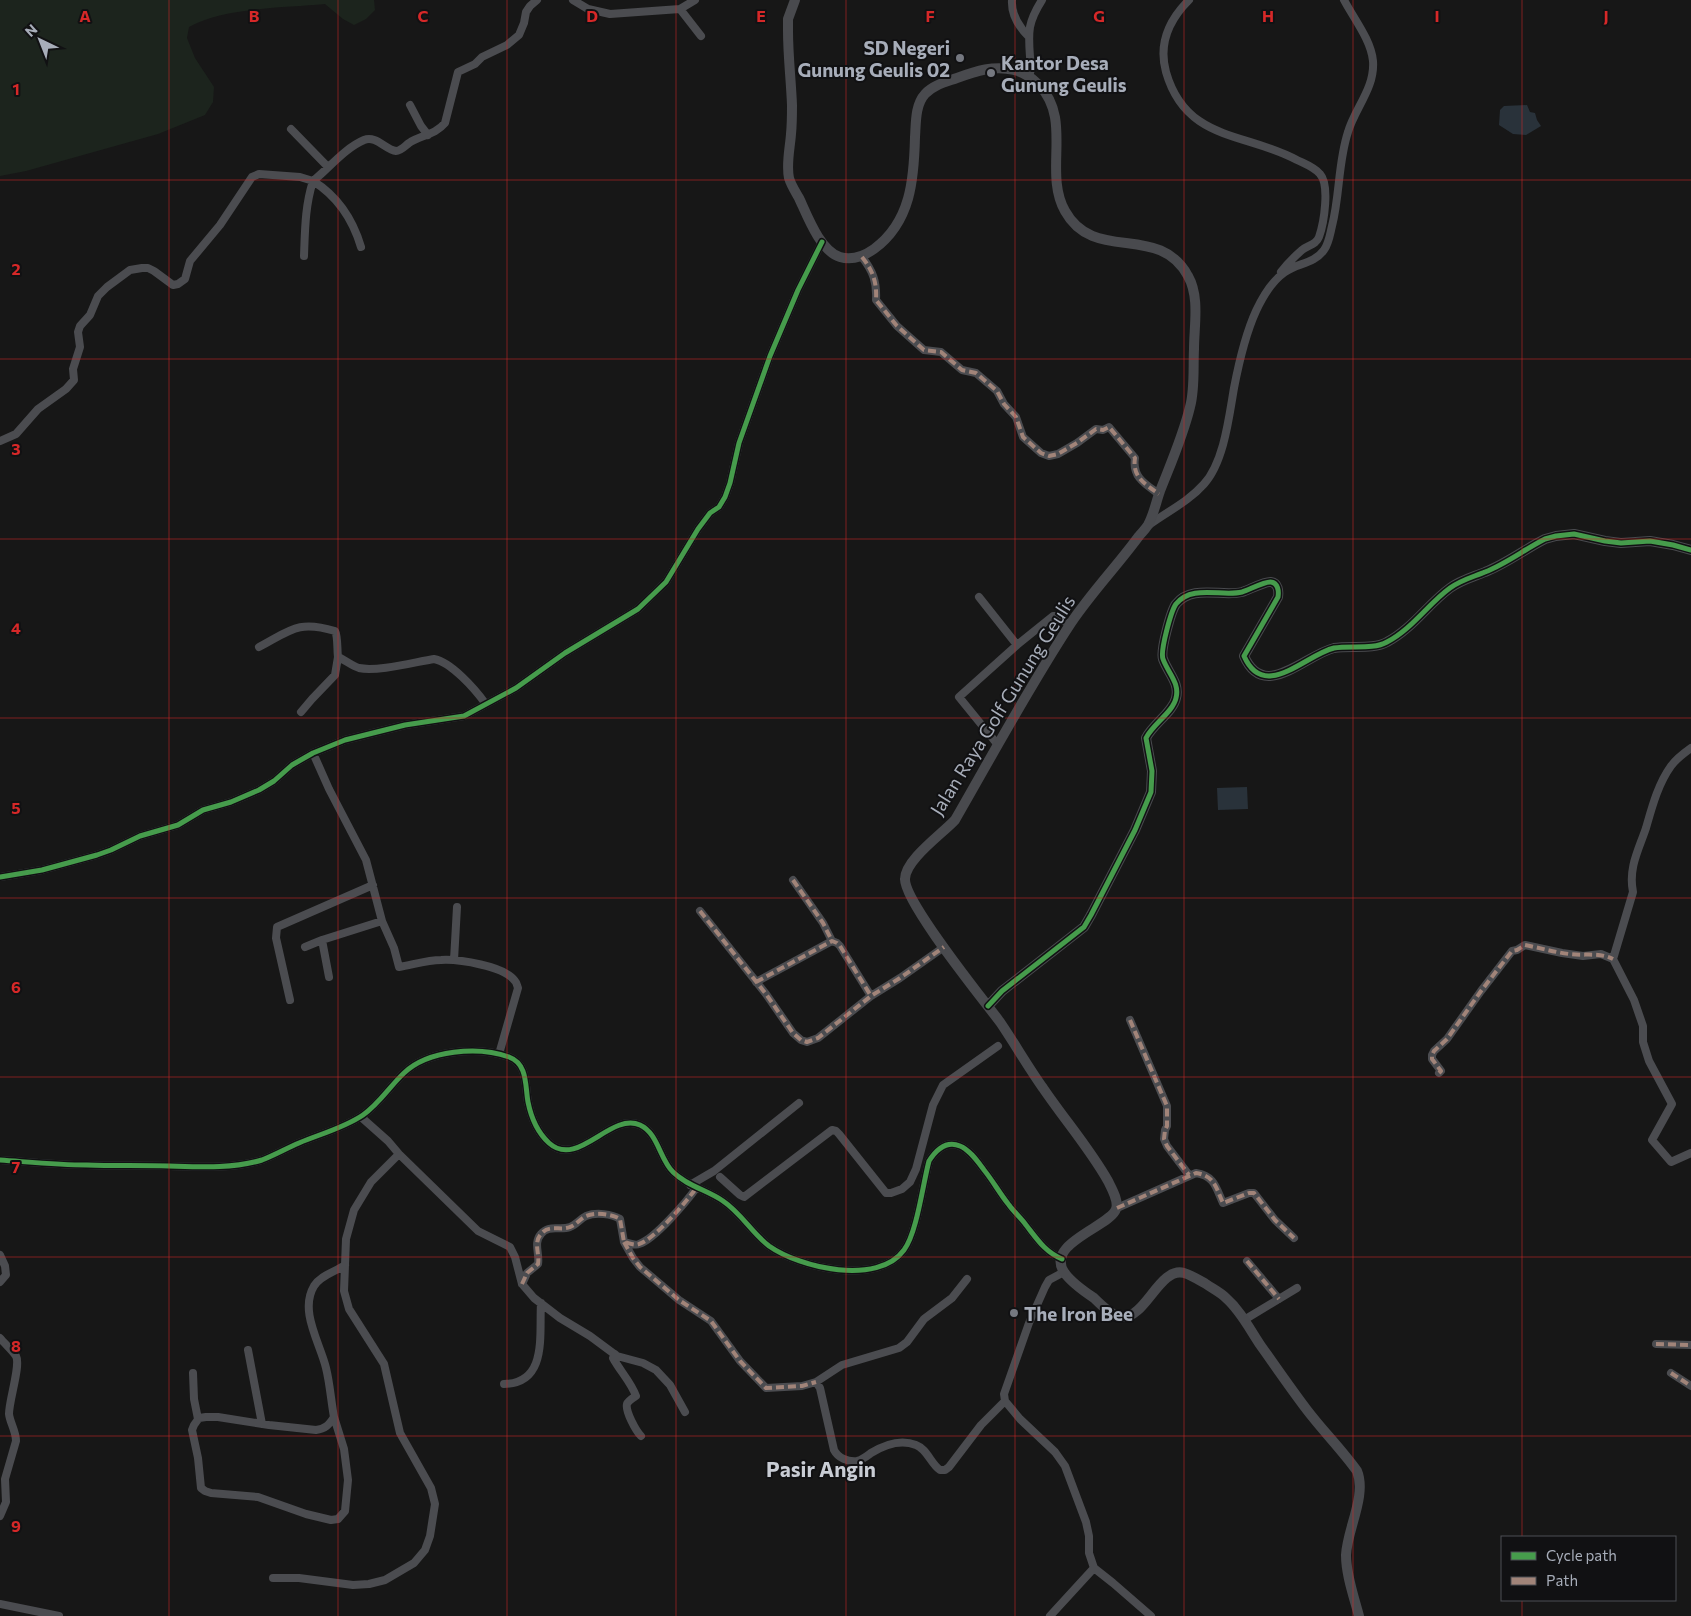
<svg xmlns="http://www.w3.org/2000/svg" width="1691" height="1616" viewBox="0 0 1691 1616" font-family="Commissioner,sans-serif">
<rect width="100%" height="100%" fill="#171717"/>
<path fill="#1c241d" d="M0 0H374L375 10 366 19 354 25 343 19 325 4C285 8 224 7 189 27L187 38 195 58 214 87 213 102 205 115 158 134 26 171 0 176Z"/>
<path fill="#29323a" d="M1527 105 1530 112 1535 113 1537 120 1541 126 1526 135 1513 134 1499 125 1500 110 1504 106Z
M1247 787 1248 809 1218 810 1217 788Z"/>
<g fill="none" stroke-linecap="round" stroke-linejoin="round">
<path stroke="#4b4c50" stroke-width="8" d="M573 0 588 9 610 14 680 9 695 0
M1012 0C1011 15 1019 27 1029 37
M1189 0C1169 20 1158 43 1166 72 1186 142 1246 132 1297 160 1305 164 1314 167 1320 174 1330 185 1324 223 1319 237 1316 245 1308 245 1302 250 1294 257 1287 264 1281 272
M680 9 701 36
M1029 76C1032 69 1031 64 1030 57 1028 31 1028 22 1042 0
M410 105 421 126 428 135
M291 129 328 167
M304 256C305 230 305 206 313 181 337 196 353 220 361 247
M862 257C873 271 877 282 876 300L897 326 924 350 941 352 962 370 976 373 997 391 1004 404 1016 417 1023 437 1041 453 1049 456 1058 454 1077 443 1096 429 1103 430 1109 427 1135 458C1132 477 1145 484 1159 494
M0 441 16 434 38 409 66 389 74 380 73 369 80 347 78 332 80 326 90 315 98 296 107 287 130 270 142 268H148L154 271 173 285 178 284 185 279 190 261 220 225 252 177 259 174 300 177 313 181C329 168 345 148 364 140 376 135 386 150 396 151 401 151 405 146 409 143 421 135 435 135 445 123L458 72 475 64 482 57 507 45 519 35 524 23 526 12 530 6 537 0
M1149 525C1168 511 1188 502 1204 484 1224 462 1229 417 1234 388 1239 362 1245 335 1256 311 1262 298 1272 281 1285 272 1297 263 1314 264 1324 250 1329 243 1330 234 1332 226 1340 195 1338 162 1348 132 1355 108 1375 88 1373 61 1371 40 1354 19 1344 0
M979 597 1017 645
M259 647C291 630 298 620 335 631 338 636 337 650 338 657 345 660 352 666 359 668 377 672 415 662 434 659 451 662 475 689 485 703
M301 712 312 699 335 675 338 657
M998 745 959 697 1017 645 1053 616H1056L1070 625
M313 753 329 789 366 860 382 921 394 948 399 967C412 965 427 960 441 960 458 959 505 966 515 981 517 983 517 986 518 988L499 1054
M0 877 42 870 97 855 111 850 140 836 178 825 203 810 231 802 259 790 274 781 292 765 313 753 345 740 405 725 464 716 516 688 565 653 638 609 666 582 698 529 710 513 719 507 725 497 730 483 739 443 770 356 798 290 822 242
M793 880 823 923 832 941
M700 911 766 994 793 1033 801 1040 807 1042 818 1038 871 996 900 978 944 947
M322 940 329 977
M305 947 322 940 382 921
M1613 959 1633 892C1628 868 1639 849 1646 828 1652 807 1658 784 1671 766 1676 759 1684 753 1691 748
M454 960 457 907
M756 982 832 941 837 943 840 946 871 996
M290 1000 276 938 277 927 373 885
M1130 1020 1167 1106V1126L1165 1130 1164 1139 1167 1146 1189 1175
M1439 1073 1441 1071 1432 1059V1055L1434 1051 1447 1039 1481 991 1512 951 1517 950 1525 945 1562 953 1583 956 1601 954 1613 959 1634 1000 1643 1026V1042L1649 1061 1672 1104 1652 1140 1671 1162 1691 1153
M361 1117 388 1141 399 1154 478 1231 510 1247 515 1257 522 1284 534 1298 560 1318 590 1336 617 1356 643 1363 656 1370 670 1385 685 1412
M0 1160C29 1162 58 1165 87 1165 115 1166 142 1165 169 1166 200 1167 232 1169 262 1160 275 1155 287 1148 299 1143 320 1134 344 1128 363 1115 379 1104 390 1086 404 1073 428 1050 478 1046 509 1057 528 1064 525 1086 528 1102 531 1117 537 1132 549 1143 578 1169 610 1112 640 1125 658 1133 660 1160 673 1172 687 1186 707 1190 723 1201 741 1213 752 1233 769 1246 800 1268 878 1286 904 1250 917 1233 923 1183 929 1161 936 1150 946 1140 960 1146 970 1150 978 1162 984 1170 993 1181 1000 1194 1009 1205 1014 1212 1021 1218 1026 1225 1037 1239 1045 1252 1062 1259
M720 1177 740 1195 744 1197 832 1130 836 1131 839 1134 886 1193H891L902 1189 910 1182 916 1169 933 1105 943 1085 998 1046
M690 1185 714 1171 799 1103
M1117 1208 1196 1173C1215 1176 1216 1188 1223 1203L1249 1193H1254L1275 1220 1294 1238
M624 1242 633 1258 640 1267 679 1300 711 1321 740 1361 766 1388 802 1386 816 1382 842 1365 899 1348 907 1342 924 1319 952 1298 967 1279
M0 1255 5 1266 6 1275 0 1282
M1247 1261 1279 1299
M522 1284 527 1273 538 1264C540 1254 533 1243 541 1234 549 1224 560 1231 570 1227 576 1225 580 1219 586 1216 596 1212 612 1214 620 1219L624 1242C629 1243 635 1246 639 1244 655 1239 687 1201 697 1187
M1244 1320 1297 1288
M0 1338C5 1344 12 1350 16 1356 21 1365 9 1400 9 1414 10 1423 16 1431 16 1441L5 1479 6 1502 0 1516
M1656 1344 1691 1345
M248 1350 262 1424
M615 1354 613 1358C620 1371 631 1382 636 1396 633 1398 628 1401 627 1404 625 1411 636 1431 641 1436
M193 1373 194 1399 198 1419
M1671 1373 1691 1386
M816 1382 820 1388 834 1450C838 1458 848 1462 857 1461 862 1460 867 1456 871 1453 884 1445 901 1439 916 1445 927 1449 931 1464 940 1470H945L949 1467 981 1425 1005 1401 1004 1394 1029 1323 1045 1287 1049 1280 1064 1272
M504 1384C548 1383 539 1335 541 1303
M1005 1401 1020 1419 1055 1452 1065 1466 1086 1522 1089 1536V1553L1094 1568 1113 1583 1151 1616
M334 1417 344 1449 348 1480 345 1511 338 1519 331 1520 306 1514 258 1497 211 1493 205 1491 201 1488 198 1458 192 1430 194 1425 199 1418 206 1417H218L269 1425 316 1430C325 1429 329 1425 334 1417 331 1401 330 1384 326 1368 320 1343 299 1311 314 1286 321 1275 335 1272 345 1265
M273 1578H299L353 1585 369 1584 385 1580 414 1563 425 1550 430 1536 435 1504 431 1488 400 1433 384 1364 349 1309 344 1291 346 1239 354 1210 371 1182 399 1154
M0 1604 59 1616
M1050 1616 1094 1568"/>
<path stroke="#494a4e" stroke-width="10" d="M795 0 788 19V31C788 56 791 80 792 105 792 114 792 124 791 134 790 148 786 164 789 178 791 185 795 191 799 198 807 215 820 251 840 257 853 261 864 256 874 249 911 222 914 179 915 137 916 123 915 105 925 94 933 85 946 82 957 78 976 71 994 65 1014 70 1024 72 1032 78 1039 85 1073 120 1043 172 1065 211 1094 264 1159 222 1188 276 1200 297 1194 326 1194 349 1193 368 1195 389 1190 407 1183 436 1171 463 1160 491 1156 502 1154 514 1148 525 1144 531 1143 531 1139 536 1117 566 1091 593 1071 623 1029 687 993 754 955 820 942 834 905 860 905 879 904 902 982 998 1000 1022 1015 1044 1028 1067 1043 1088 1064 1119 1090 1149 1108 1181 1112 1189 1119 1201 1116 1209 1111 1226 1045 1243 1064 1272 1070 1281 1085 1292 1094 1298 1101 1305 1112 1316 1122 1317 1145 1319 1160 1266 1184 1273 1191 1275 1199 1280 1206 1284 1213 1289 1220 1292 1226 1298 1241 1311 1250 1330 1261 1346 1276 1367 1291 1389 1307 1410 1323 1431 1342 1450 1357 1471 1367 1495 1347 1530 1346 1555 1346 1575 1354 1597 1359 1616
M988 1006 1002 991 1084 927 1091 915 1135 830 1151 792 1152 771 1146 738C1153 724 1173 712 1176 698 1180 683 1168 673 1163 659 1160 651 1171 611 1176 604 1192 584 1222 597 1242 592 1249 590 1265 581 1271 582 1278 583 1279 591 1278 597L1244 656C1264 702 1305 655 1334 648 1350 645 1373 650 1387 642 1412 629 1428 604 1450 588 1461 580 1473 577 1485 572 1506 564 1525 549 1545 539L1556 536 1574 534 1605 541 1621 543 1650 541 1673 545 1691 550"/>
<path stroke="#a18479" stroke-width="4" stroke-dasharray="8 4" stroke-linecap="butt" d="M862 257C873 271 877 282 876 300L897 326 924 350 941 352 962 370 976 373 997 391 1004 404 1016 417 1023 437 1041 453 1049 456 1058 454 1077 443 1096 429 1103 430 1109 427 1135 458C1132 477 1145 484 1159 494
M793 880 823 923 832 941
M700 911 766 994 793 1033 801 1040 807 1042 818 1038 871 996 900 978 944 947
M756 982 832 941 837 943 840 946 871 996
M1130 1020 1167 1106V1126L1165 1130 1164 1139 1167 1146 1189 1175
M1439 1073 1441 1071 1432 1059V1055L1434 1051 1447 1039 1481 991 1512 951 1517 950 1525 945C1540 948 1554 952 1569 954 1585 956 1599 952 1613 959
M1117 1208 1196 1173C1215 1176 1216 1188 1223 1203L1249 1193H1254L1275 1220 1294 1238
M624 1242 633 1258 640 1267 679 1300 711 1321 740 1361 766 1388 802 1386 816 1382
M1247 1261 1279 1299
M522 1284 527 1273 538 1264C540 1254 533 1243 541 1234 549 1224 560 1231 570 1227 576 1225 580 1219 586 1216 596 1212 612 1214 620 1219L624 1242C629 1243 635 1246 639 1244 655 1239 687 1201 697 1187
M1656 1344 1691 1345
M1671 1373 1691 1386"/>
<g stroke="#111113" stroke-width="8">
<path id="cycleway" d="M0 877 42 870 97 855 111 850 140 836 178 825 203 810 231 802 259 790 274 781 292 765 313 753 345 740 405 725 464 716 516 688 565 653 638 609 666 582 698 529 710 513 719 507 725 497 730 483 739 443 770 356 798 290 822 242
M988 1006 1002 991 1084 927 1091 915 1135 830 1151 792 1152 771 1146 738C1153 724 1173 712 1176 698 1180 683 1168 673 1163 659 1160 651 1171 611 1176 604 1192 584 1222 597 1242 592 1249 590 1265 581 1271 582 1278 583 1279 591 1278 597L1244 656C1264 702 1305 655 1334 648 1350 645 1373 650 1387 642 1412 629 1428 604 1450 588 1461 580 1473 577 1485 572 1506 564 1525 549 1545 539L1556 536 1574 534 1605 541 1621 543 1650 541 1673 545 1691 550
M0 1160C29 1162 58 1165 87 1165 115 1166 142 1165 169 1166 200 1167 232 1169 262 1160 275 1155 287 1148 299 1143 320 1134 344 1128 363 1115 379 1104 390 1086 404 1073 428 1050 478 1046 509 1057 528 1064 525 1086 528 1102 531 1117 537 1132 549 1143 578 1169 610 1112 640 1125 658 1133 660 1160 673 1172 687 1186 707 1190 723 1201 741 1213 752 1233 769 1246 800 1268 878 1286 904 1250 917 1233 923 1183 929 1161 936 1150 946 1140 960 1146 970 1150 978 1162 984 1170 993 1181 1000 1194 1009 1205 1014 1212 1021 1218 1026 1225 1037 1239 1045 1252 1062 1259"/>
</g>
<use href="#cycleway" stroke="#469c4c" stroke-width="5"/>
</g>
<path fill="none" stroke="#d62828" stroke-width="1" stroke-opacity="0.55" d="M169 0V1616M338 0V1616M507 0V1616M676 0V1616M846 0V1616M1015 0V1616M1184 0V1616M1353 0V1616M1522 0V1537M0 180H1691M0 359H1691M0 539H1691M0 718H1691M0 898H1691M0 1077H1691M0 1257H1691M0 1436H1691M1522 1600V1616"/>
<g fill="#757880" stroke="#111113" stroke-width="2">
<circle cx="960" cy="58" r="5"/>
<circle cx="991" cy="73" r="5"/>
<circle cx="1014" cy="1313" r="5"/>
</g>
<g text-anchor="middle" dominant-baseline="central" stroke-width="4" stroke-linejoin="round" paint-order="stroke">
<g font-size="19" font-weight="bold" fill="#a7adb9" stroke="#111113" text-anchor="start">
<text x="950" y="47" text-anchor="end">SD Negeri<tspan x="950" dy="22">Gunung Geulis 02</tspan></text>
<text x="1001" y="62">Kantor Desa<tspan x="1001" dy="22">Gunung Geulis</tspan></text>
<text x="1024" y="1313">The Iron Bee</text>
</g>
<g font-size="19" fill="#a7adb9" stroke="#111113">
<text transform="translate(1002 705) rotate(-58)">Jalan Raya Golf Gunung Geulis</text>
</g>
<g font-size="21" font-weight="bold" fill="#c8ccd4" stroke="#111113">
<text x="821" y="1468">Pasir Angin</text>
</g>
</g>
<g font-size="16" text-anchor="middle" font-weight="bold" fill="#d62828" stroke="#111113" stroke-width="4" stroke-linejoin="round" paint-order="stroke">
<text x="85" y="22">A</text>
<text x="254" y="22">B</text>
<text x="423" y="22">C</text>
<text x="592" y="22">D</text>
<text x="761" y="22">E</text>
<text x="930" y="22">F</text>
<text x="1099" y="22">G</text>
<text x="1268" y="22">H</text>
<text x="1437" y="22">I</text>
<text x="1606" y="22">J</text>
<text x="16" y="95">1</text>
<text x="16" y="275">2</text>
<text x="16" y="455">3</text>
<text x="16" y="634">4</text>
<text x="16" y="814">5</text>
<text x="16" y="993">6</text>
<text x="16" y="1173">7</text>
<text x="16" y="1352">8</text>
<text x="16" y="1532">9</text>
</g>
<rect x="1501" y="1536" width="175" height="65" fill="#111113" stroke="#4d4f55"/>
<rect x="1511" y="1552" width="25" height="8" fill="#469c4c" stroke="#4d4f55"/>
<text x="1546" y="1561" font-size="15" fill="#a7adb9">Cycle path</text>
<rect x="1511" y="1577" width="25" height="8" fill="#a18479" stroke="#4d4f55"/>
<text x="1546" y="1586" font-size="15" fill="#a7adb9">Path</text>
<g transform="translate(40 40) rotate(317)" stroke="#111113" stroke-width="4" paint-order="stroke">
<path d="M0-4L9 19L0 12L-9 19Z" fill="#a7adb9"/>
<text y="-8" font-size="14" font-weight="bold" text-anchor="middle" fill="#a7adb9">N</text>
</g>
</svg>
